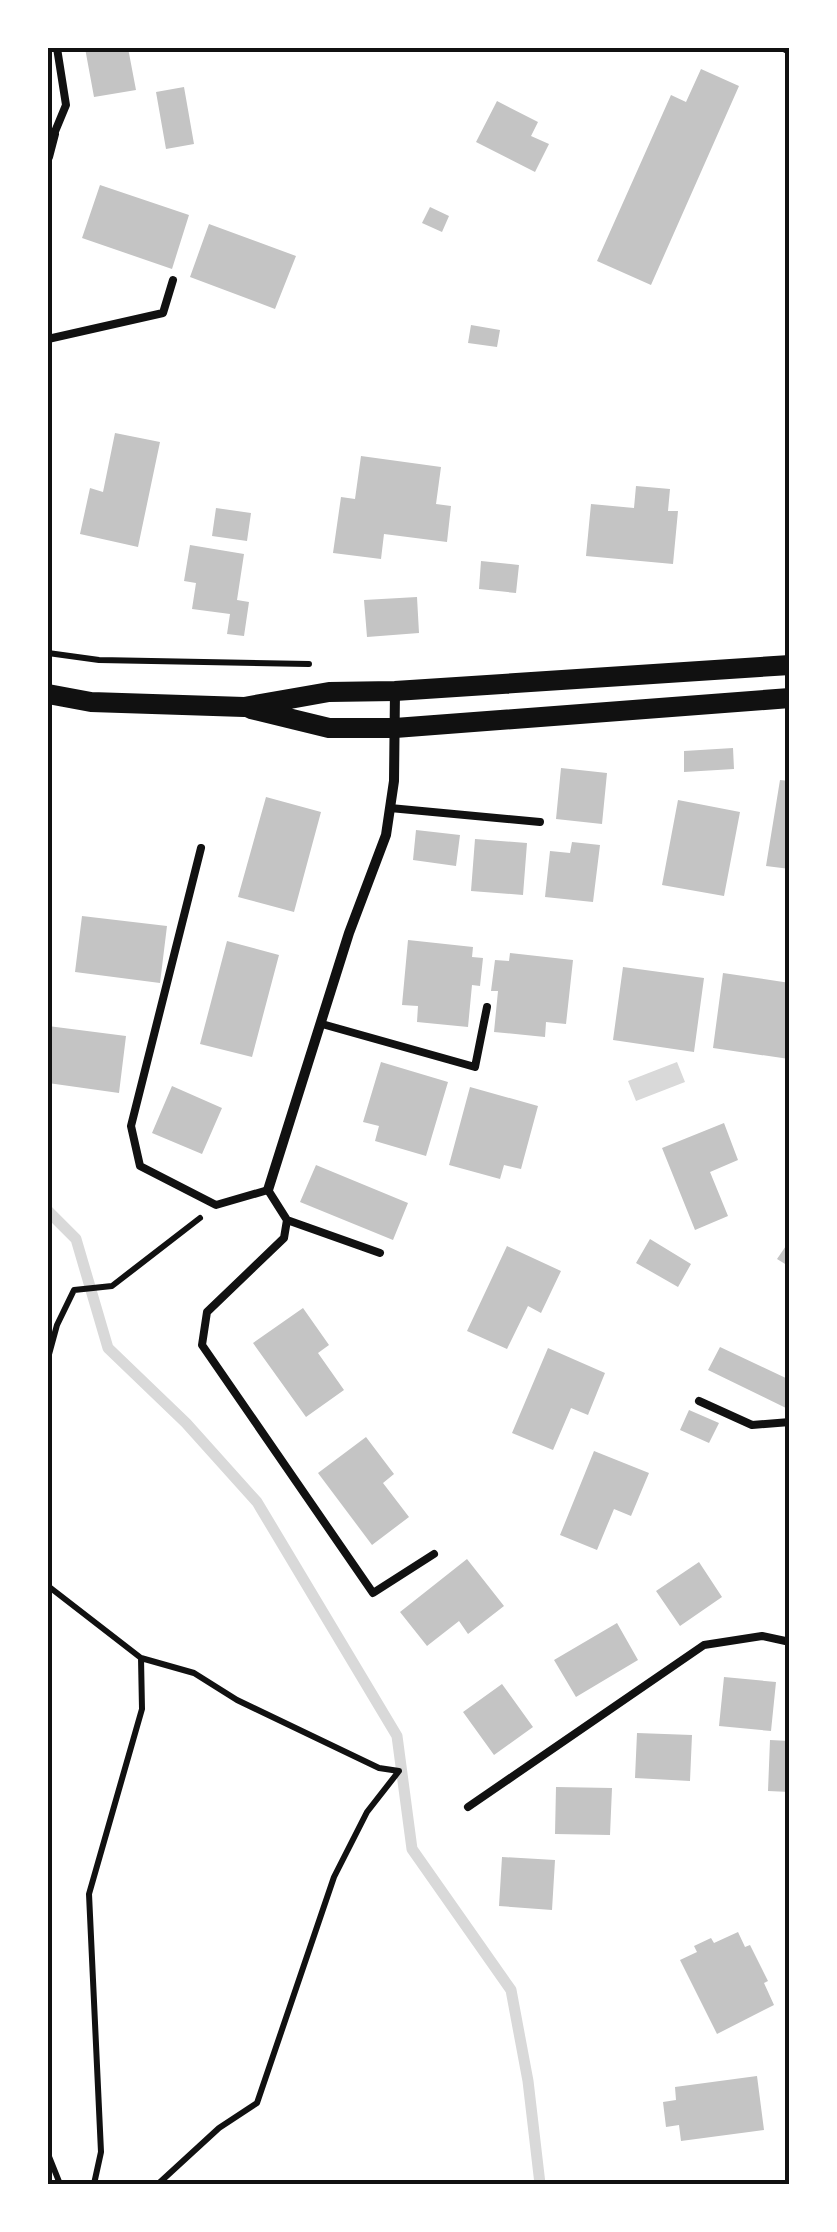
<svg xmlns="http://www.w3.org/2000/svg" width="837" height="2232" viewBox="0 0 837 2232" font-family="Montserrat,sans-serif">
<rect width="100%" height="100%" fill="#fff"/>
<path fill="#d9d9d9" d="M677 1062 685 1082 636 1101 628 1081Z"/>
<g fill="none" stroke-linecap="round" stroke-linejoin="round">
<path stroke="#d9d9d9" stroke-width="11" d="M48 1211 76 1239 108 1348 186 1423 257 1502 397 1736 412 1849 511 1990 528 2081 540 2184"/>
</g>
<path fill="#c4c4c4" d="M85 48H128L136 90 94 97Z
M701 69 739 86 651 285 597 261 671 95 686 102Z
M184 87 194 144 166 149 156 92Z
M497 101 538 122 531 136 549 144 535 172 476 142Z
M100 185 189 215 172 269 82 238Z
M430 207 449 216 442 232 422 223Z
M209 224 296 256 275 309 190 277Z
M471 325 500 330 497 347 468 343Z
M115 433 160 442 138 547 80 534 90 488 103 492Z
M361 456 441 467 436 504 451 506 447 542 384 534 381 559 333 553 341 497 355 499Z
M636 486 670 489 668 511H678L673 564 586 556 591 504 634 508Z
M216 508 251 513 247 541 212 536Z
M190 545 244 554 237 600 249 602 244 636 227 634 230 614 192 609 196 583 184 581Z
M481 561 519 565 516 593 479 589Z
M417 597 419 633 367 637 364 600Z
M733 748 734 769 684 772V751Z
M561 768 607 773 602 824 556 819Z
M780 780 790 781V869L766 866Z
M266 797 321 812 294 912 238 897Z
M678 800 740 812 724 896 662 885Z
M416 830 460 835 456 866 413 860Z
M475 839 527 843 523 895 471 891Z
M572 842 600 845 593 902 545 897 550 851 570 853Z
M82 916 167 926 160 983 75 972Z
M408 940 473 947 472 957 483 958 480 986 472 985 468 1027 417 1022 418 1006 402 1005Z
M227 941 279 955 252 1057 200 1044Z
M510 953 573 960 566 1024 546 1022 545 1037 494 1032 498 991H491L495 960 509 961Z
M623 967 704 978 694 1052 613 1040Z
M723 973 790 983 789 1059 713 1048Z
M48 1026 126 1036 119 1093 48 1083Z
M381 1062 448 1082 426 1156 375 1141 379 1126 363 1122Z
M172 1086 222 1108 202 1154 152 1133Z
M470 1087 538 1106 521 1169 504 1165 500 1179 449 1165Z
M724 1123 738 1160 710 1172 728 1216 695 1230 662 1148Z
M316 1165 408 1203 393 1240 300 1202Z
M650 1239 691 1264 678 1287 636 1263Z
M790 1240V1267L777 1259Z
M507 1246 561 1271 541 1313 528 1306 507 1349 467 1331Z
M303 1308 329 1345 318 1353 344 1390 306 1417 253 1343Z
M720 1347 790 1380 788 1409 708 1370Z
M548 1348 605 1373 588 1415 571 1408 553 1450 512 1433Z
M689 1410 719 1423 709 1443 680 1430Z
M366 1437 394 1474 383 1483 409 1517 372 1545 318 1473Z
M594 1451 649 1473 631 1516 614 1509 597 1550 560 1535Z
M467 1559 504 1606 468 1634 459 1621 427 1646 400 1612Z
M699 1562 722 1597 680 1626 656 1591Z
M617 1623 638 1660 576 1697 554 1660Z
M724 1677 776 1682 771 1731 719 1726Z
M502 1684 533 1727 494 1755 463 1712Z
M637 1733 692 1735 690 1781 635 1778Z
M770 1740 790 1741V1792L768 1791Z
M556 1787 612 1788 610 1835 555 1834Z
M502 1857 555 1860 552 1910 499 1906Z
M738 1932 745 1947 750 1945 768 1981 764 1983 774 2005 717 2034 680 1960 697 1952 694 1946 711 1938 714 1943Z
M757 2076 764 2130 681 2141 679 2125 666 2127 663 2102 676 2100 675 2087Z"/>
<g fill="none" stroke-linecap="round" stroke-linejoin="round">
<path stroke="#111" stroke-width="6" d="M48 653 99 660 309 664
M48 1358 57 1325 74 1290 112 1286 200 1218
M48 1586 141 1658 142 1709 89 1894 101 2152 94 2184
M141 1658 194 1673 237 1700 379 1768 399 1771 367 1812 334 1877 257 2103 219 2128 158 2184
M48 2154 60 2184"/>
<path stroke="#111" stroke-width="8" d="M48 131 54 134 66 105 57 48
M48 339 163 313 173 280
M390 808 540 822
M201 848 131 1126 140 1166 216 1205 268 1190 287 1220 284 1238 207 1312 202 1345 373 1593 434 1554
M322 1024 475 1067 487 1007
M287 1220 380 1253
M699 1401 752 1425 790 1422
M468 1807 704 1645 762 1636 790 1642"/>
<path stroke="#111" stroke-width="10" d="M786 48 790 50
M48 157 54 134
M268 1190 349 933 386 835 394 781 395 691"/>
<path stroke="#111" stroke-width="20" d="M48 694 91 702 244 707 329 692 395 691 790 665
M251 709 329 728H395L790 698"/>
</g>
<rect width="837" height="2232" fill="none" stroke="#ffffff" stroke-width="100"/>
<rect x="50" y="50" width="737" height="2132" fill="none" stroke="#111" stroke-width="4"/>
</svg>
